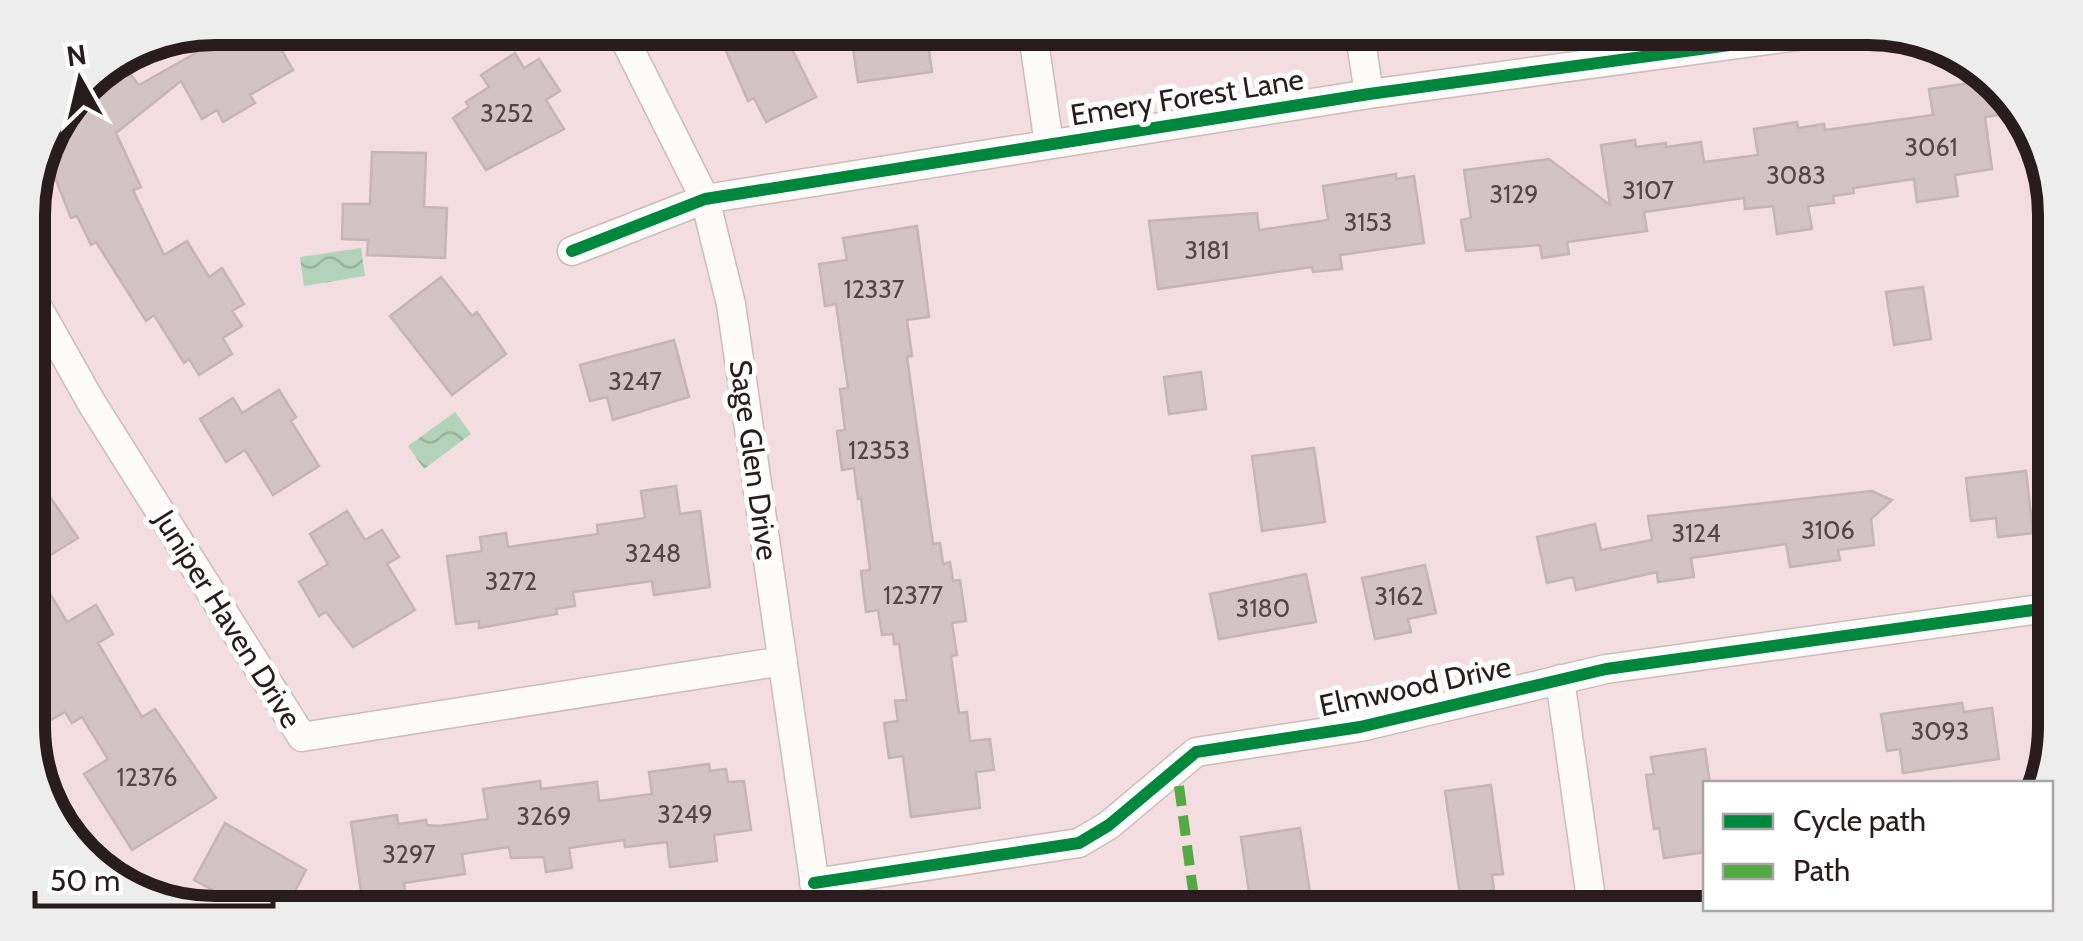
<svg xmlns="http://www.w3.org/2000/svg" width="2083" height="941" viewBox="0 0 2083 941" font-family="Cabin,sans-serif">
<defs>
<pattern id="water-waves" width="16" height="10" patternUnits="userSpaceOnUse" patternTransform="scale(2.5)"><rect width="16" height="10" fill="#b3d2ba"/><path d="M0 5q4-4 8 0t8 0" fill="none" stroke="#9ab49f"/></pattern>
</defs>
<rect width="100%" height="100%" fill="#f3dde0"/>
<path fill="url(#water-waves)" d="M361 248 365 276 304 286 300 257Z
M455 412 471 434 424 469 408 446Z"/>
<path fill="#d3c3c4" stroke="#c6b5b8" stroke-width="2.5" d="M254 28H269L293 70 250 95 255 103 223 122 217 110 202 119 181 81 116 133 141 187 133 190 164 255 187 241 209 277 222 268 244 304 232 311 242 326 223 338 232 354 199 375 189 359 184 363 154 315 146 321 96 242 91 245 77 216 71 218 43 147 47 132 84 83 93 102 129 73 139 85 219 40 222 46Z
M716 28H790L799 46 792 49 816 97 766 122 754 98 748 101Z
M850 28H979L980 43 929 50 932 72 858 82Z
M515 53 524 68 539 59 560 91 546 100 564 129 486 170 453 118 469 107 466 102 489 87 481 75Z
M1990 80 2016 100 2021 112 1985 117 1992 169 1955 175 1958 196 1917 202 1914 179 1853 188 1854 193 1833 196 1834 203 1808 206 1812 229 1777 234 1773 206 1745 209 1744 198 1644 212 1647 231 1567 242 1569 254 1542 258 1540 245 1466 251 1461 220 1471 218 1464 170 1549 159 1610 205 1601 145 1635 140 1636 147 1666 143V147L1701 142 1704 162 1758 155 1754 129 1797 122 1798 128 1824 124 1825 130 1933 115 1929 89Z
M372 152 426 153 424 207 447 208 445 258 367 255 368 240 342 239 343 204H370Z
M1396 174V179L1414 176 1424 243 1340 255 1342 269 1313 272 1312 267 1158 289 1149 221 1257 213 1259 230 1328 220 1323 186Z
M917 226 929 317 907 320 912 356 907 357 933 544 940 543 943 564 950 562 953 581 960 580 966 621 952 623 957 655 951 656 959 713 967 712 970 741 990 739 994 770 976 772 980 808 911 817 903 756 889 758 884 723 898 721 895 701 907 700 899 644H894L893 634 882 635 878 610 866 612 861 571 870 570 861 498 858 499 854 468 842 470 837 431 845 430 840 389 848 388 836 304 825 306 819 264 847 260 843 238Z
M441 277 472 316 477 312 506 354 452 395 390 316Z
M1923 287 1931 339 1894 345 1886 292Z
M674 340 689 397 613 420 607 397 590 401 580 365Z
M1201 372 1206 409 1169 414 1164 377Z
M279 390 296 417 291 421 319 466 273 495 245 450 226 462 200 419 233 398 242 413Z
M1314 448 1325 522 1262 531 1252 456Z
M29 466 78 538 33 566 67 622 96 605 113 634 98 643 142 717 155 709 216 798 132 850 84 774 108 759 82 717 72 723 65 712 42 725 29 704Z
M2026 471 2033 533 1998 537 1996 518 1971 521 1966 478Z
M676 486 680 514 700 511 710 587 654 595 652 581 573 592 575 606 556 609 557 614 479 628V621L456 624 447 556 482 551 480 537 506 533 508 547 598 534 597 525 645 518 641 491Z
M1872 491 1892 500 1871 519 1874 545 1838 550 1840 560 1790 567 1786 544 1691 558 1694 577 1658 582 1657 572 1576 590 1573 577 1547 583 1537 537 1595 524 1601 550 1652 540 1648 516Z
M347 511 365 540 382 530 399 557 387 564 415 610 353 647 326 612 319 616 299 582 328 564 310 534Z
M1425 565 1436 613 1408 619 1411 632 1375 639 1362 578Z
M1306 574 1316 622 1219 639 1210 594Z
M1962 703 1964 712 1992 708 1999 759 1903 773 1900 749 1887 751 1881 714Z
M1705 749 1710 784H1706V852L1664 858 1659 828 1654 829 1646 775 1654 774 1651 757Z
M709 764 710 771 726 769 728 782 744 781 751 830 714 835 717 861 670 867 667 842 625 847 624 840 569 848 572 868 546 872 544 857 511 858 509 847 462 854 465 874 404 883 408 910 364 913 351 822 397 815 398 824 426 820 427 825 439 826 488 819 483 789 540 781 541 789 597 782 599 801 652 794 649 772Z
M1491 785 1503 874 1492 875 1494 890 1460 895 1445 791Z
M225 823 306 870 287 906 270 897 258 914 194 880Z
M1300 828 1313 913H1252L1241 837Z"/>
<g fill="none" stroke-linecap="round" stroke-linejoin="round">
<g stroke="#ccbcbd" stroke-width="31">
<path id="street" d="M619 28 705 199 731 304 819 913
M1032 28 1049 144
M1359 28 1369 94
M572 251 705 199 1369 94 1856 28
M28 290 91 402 302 737 783 661
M1560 679 1593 913
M814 883 1079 843 1109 825 1196 752 1360 727 1606 669 2055 607"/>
</g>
<use href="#street" stroke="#fdfafa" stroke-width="28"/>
<path stroke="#53a943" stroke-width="10" stroke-dasharray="20 10" stroke-linecap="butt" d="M1179 786 1196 913"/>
<g stroke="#fff" stroke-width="19">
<path id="cycleway" d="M572 251 705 199 1369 94 1856 28
M814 883 1079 843 1109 825 1196 752 1360 727 1606 669 2055 607"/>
</g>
<use href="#cycleway" stroke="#00873e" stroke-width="12"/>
</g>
<g text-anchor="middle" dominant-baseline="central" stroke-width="10" stroke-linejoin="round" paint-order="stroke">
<g font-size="25" fill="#544648">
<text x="507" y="113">3252</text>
<text x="1931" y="147">3061</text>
<text x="1796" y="175">3083</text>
<text x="1648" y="190">3107</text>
<text x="1514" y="194">3129</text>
<text x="1368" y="222">3153</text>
<text x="1207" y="250">3181</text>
<text x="874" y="289">12337</text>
<text x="635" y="381">3247</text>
<text x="879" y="450">12353</text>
<text x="1828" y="530">3106</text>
<text x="1696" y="533">3124</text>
<text x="653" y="553">3248</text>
<text x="511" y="581">3272</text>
<text x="913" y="595">12377</text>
<text x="1399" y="596">3162</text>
<text x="1263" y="608">3180</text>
<text x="1940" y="731">3093</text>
<text x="147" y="777">12376</text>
<text x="685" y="814">3249</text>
<text x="544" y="816">3269</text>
<text x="409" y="854">3297</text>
</g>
<g font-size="30" fill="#291c1e" stroke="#fff">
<text transform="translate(1187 97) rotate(-9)">Emery Forest Lane</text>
<text transform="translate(754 460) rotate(82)">Sage Glen Drive</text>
<text transform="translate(228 619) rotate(58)">Juniper Haven Drive</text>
<text transform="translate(1415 686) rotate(-12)">Elmwood Drive</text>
</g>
</g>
<path d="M0 0H2083V941H0ZM215 45H1868A170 170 0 0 1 2038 215V726A170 170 0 0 1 1868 896H215A170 170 0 0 1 45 726V215A170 170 0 0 1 215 45Z" fill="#eeeded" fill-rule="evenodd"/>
<path fill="none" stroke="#291c1e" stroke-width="12" d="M215 45H1868A170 170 0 0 1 2038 215V726A170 170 0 0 1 1868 896H215A170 170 0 0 1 45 726V215A170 170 0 0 1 215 45Z"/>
<rect x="1703" y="781" width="350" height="130" fill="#ffffff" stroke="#a9a4a5" stroke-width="2.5"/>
<rect x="1723" y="814" width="50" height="15" fill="#00873e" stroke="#a9a4a5" stroke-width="2.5"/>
<text x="1793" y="831" font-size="30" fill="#291c1e">Cycle path</text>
<rect x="1723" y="864" width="50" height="15" fill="#53a943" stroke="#a9a4a5" stroke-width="2.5"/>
<text x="1793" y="881" font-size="30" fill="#291c1e">Path</text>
<g transform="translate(80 80) rotate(352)" stroke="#ffffff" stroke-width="8" paint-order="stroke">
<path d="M0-8L18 38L0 25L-18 38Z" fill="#291c1e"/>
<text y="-15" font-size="28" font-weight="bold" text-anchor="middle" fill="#291c1e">N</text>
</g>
<path d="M35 891v15h238v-15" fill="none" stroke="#291c1e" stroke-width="5"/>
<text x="50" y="891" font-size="30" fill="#291c1e" stroke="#ffffff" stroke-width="8" paint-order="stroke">50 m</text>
</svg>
